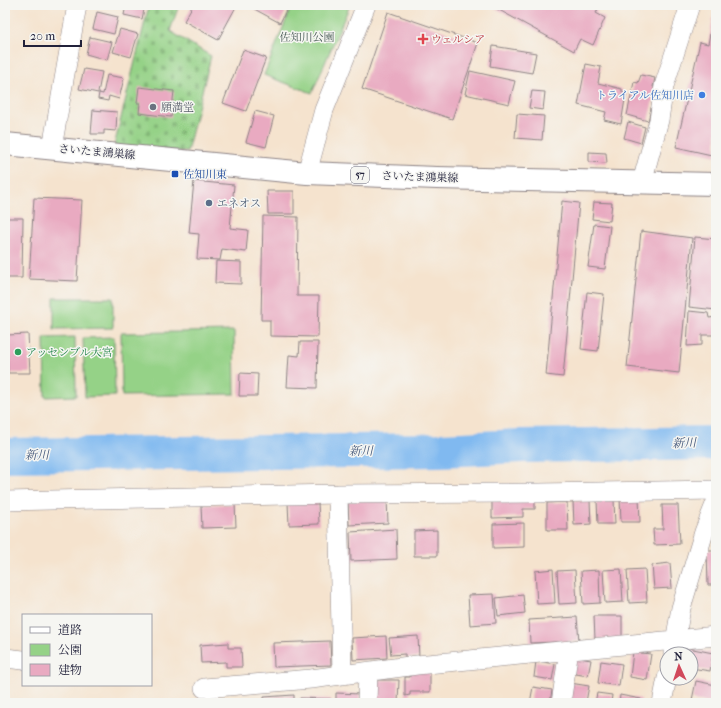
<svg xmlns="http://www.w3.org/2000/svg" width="721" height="708" viewBox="0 0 721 708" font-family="'IM FELL French Canon','Noto Serif JP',serif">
<defs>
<pattern id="cemetery-stones" width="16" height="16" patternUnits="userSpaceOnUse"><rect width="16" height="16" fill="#95d287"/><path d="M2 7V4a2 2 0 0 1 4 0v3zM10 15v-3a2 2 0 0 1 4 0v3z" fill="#80b475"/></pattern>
</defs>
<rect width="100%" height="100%" fill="#f6f6f2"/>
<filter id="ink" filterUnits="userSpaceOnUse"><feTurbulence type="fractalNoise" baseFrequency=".025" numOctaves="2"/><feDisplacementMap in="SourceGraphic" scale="8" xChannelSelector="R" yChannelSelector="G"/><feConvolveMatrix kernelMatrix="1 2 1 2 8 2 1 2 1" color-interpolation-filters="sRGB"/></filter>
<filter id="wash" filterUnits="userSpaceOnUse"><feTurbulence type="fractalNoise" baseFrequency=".012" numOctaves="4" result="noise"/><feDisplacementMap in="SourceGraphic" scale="16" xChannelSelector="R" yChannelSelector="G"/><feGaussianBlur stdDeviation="0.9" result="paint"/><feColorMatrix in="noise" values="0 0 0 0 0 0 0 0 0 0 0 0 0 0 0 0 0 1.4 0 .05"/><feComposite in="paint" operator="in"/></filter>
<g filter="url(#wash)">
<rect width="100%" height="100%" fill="#f5e3ce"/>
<path fill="url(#cemetery-stones)" stroke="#5c7a61" d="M149 5H166L178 8 170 31 211 56 187 152 114 146Z"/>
<path fill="#95d287" stroke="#5c7a61" d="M292 5H350L312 93 264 75Z
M54 298H113V328L54 329Z
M234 331 235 394 122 396 121 333Z
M75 337 76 396 45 397 44 338Z
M114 337 115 396 85 397 83 338Z"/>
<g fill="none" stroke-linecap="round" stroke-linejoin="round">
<path stroke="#80b9f0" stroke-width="34" d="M5 455 441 450 521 446 716 443"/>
</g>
<g id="blocks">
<path fill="#e9aac1" d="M126 5H145L142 19 124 15Z
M193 5H237L218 40 184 21Z
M247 5H289L280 23Z
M490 5H600L596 13 605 18 593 45 580 39 574 51Z
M715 7H716V156L676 147 700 42 708 44Z
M97 12 118 17 114 34 93 29Z
M388 12 478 43 452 119 362 89Z
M120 29 138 34 131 57 113 52Z
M90 37 112 42 107 60 86 54Z
M493 46 536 53 532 73 490 66Z
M243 50 266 58 246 111 223 103Z
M586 64 601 67 598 83 622 89V92L626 93 621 124 604 120 606 112 578 105Z
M84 69 102 72 98 93 79 89Z
M470 71 515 81 509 104 465 94Z
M107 75 124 78 119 99 109 96 108 101 98 99 99 93 103 94Z
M641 75 655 78 653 87 656 88 648 121 627 115 634 82 638 83Z
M139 87 174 91 171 117 139 113 140 103H137Z
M532 91 545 92 543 110 529 108Z
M93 110 117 112 116 131 104 130V134H91Z
M255 111 274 116 266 147 246 142Z
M517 114 544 116 542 140 515 138Z
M628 122 645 127 641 143 624 138Z
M589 152 606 153 607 163 589 162Z
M194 181 234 185 230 228 248 230 246 252 222 249 220 260 197 259 199 234 189 233Z
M267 191H294V214H268Z
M34 198 82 200 77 281 29 279Z
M5 201H7V218H23L22 278H5Z
M562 201 579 203 563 377 546 375Z
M594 202 612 203 610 221 592 219Z
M263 216 298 217 297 296H319L318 337 270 336V320H261Z
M594 224 610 226 605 269 588 267Z
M641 231 692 238 679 373 627 367Z
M695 237 716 239V310L689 307Z
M216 261 241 262V284L215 283Z
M587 292 604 294 598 351 581 349Z
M689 311 708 313 709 318 716 317V335H702V345L687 346Z
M28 334 30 373H8L7 335Z
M300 342H318L317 388 287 387 289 355 299 356Z
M240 373 258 374 257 396H239Z
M639 497 640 522H621L620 498Z
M387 499 388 523 349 525 348 501Z
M492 500H535V509H523V517L492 518Z
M597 500H614L615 524H598Z
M573 501H590L591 524 574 525Z
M318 502 319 524 289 525 288 503Z
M567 502 568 530H547V503Z
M235 504 236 527 202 528 201 505Z
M662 505H678L680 544 654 545 653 529H663Z
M524 523V547L493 548V524Z
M396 529 397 559 351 561 350 532Z
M437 530V556H414V531Z
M707 550H716V585H708Z
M670 563 672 588 654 589 652 565Z
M553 569 555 603 537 604 535 571Z
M621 569 623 602 605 603 603 570Z
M645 569 647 602 629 603 627 570Z
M575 570 577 603 559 604 557 571Z
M599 570 600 603 583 604 581 571Z
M494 594 496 623 470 625 468 595Z
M523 595 525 613 498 616 496 598Z
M594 616H622V639H595Z
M577 617 579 641 530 643 529 620Z
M386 636 387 658 353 660 352 638Z
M418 636 419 657 405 658V654L391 655 389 638Z
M330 641 331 665 274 667 273 643Z
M228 643V648H241L242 667H226V662L201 663 200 645Z
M688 648 713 653 710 671 691 668V654H687Z
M633 652 651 654 647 680 630 677Z
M573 657 591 660 588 676 570 673Z
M536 661 555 664 552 680 534 677Z
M601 661 622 664 619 686 598 683Z
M430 670V692H410V695L405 696V677H410V671Z
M371 680H399L398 703H371Z
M696 681 716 685V703L692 700Z
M570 683 589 686 586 702 567 699Z
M533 687 552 690 550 703H530Z
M336 693 360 694 359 703H336Z
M597 693 612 695 611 703H595Z
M294 695V703H264V697Z
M620 695 641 699 640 703H619Z
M300 698 331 699V703H299Z"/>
</g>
</g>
<g filter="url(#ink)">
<use href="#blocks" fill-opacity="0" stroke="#8c8284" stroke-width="1"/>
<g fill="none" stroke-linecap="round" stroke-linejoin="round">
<g stroke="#8c8284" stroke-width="20">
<path id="minor" d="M52 148 77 5
M307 173 324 110 366 5
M642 182 659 120 664 86 690 5
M338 494 342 675
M5 501 338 494 539 493 716 490
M673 653 681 608 704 532 716 502
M5 658 23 660
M204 688 311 679 417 665 716 636
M367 703 368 672
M561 703 569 650
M662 703 667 678"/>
</g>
<g stroke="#8c8284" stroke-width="24">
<path id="major" d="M5 144 307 173 437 178 716 184"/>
</g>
<use href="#minor" stroke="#fff" stroke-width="19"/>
<use href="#major" stroke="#fff" stroke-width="22"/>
</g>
</g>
<path fill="#e0444e" stroke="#f6f6f2" stroke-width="1.5" d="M421 33h4v4h4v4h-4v4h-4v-4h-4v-4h4z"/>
<circle fill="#3f7fe0" stroke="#f6f6f2" stroke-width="1.5" cx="702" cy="95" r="4"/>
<circle fill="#6b7280" stroke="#f6f6f2" stroke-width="1.5" cx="153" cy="107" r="4"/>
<rect fill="#1a4fb4" stroke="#f6f6f2" stroke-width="1.5" x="171" y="170" width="8" height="8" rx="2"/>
<circle fill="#5c6f8a" stroke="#f6f6f2" stroke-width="1.5" cx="209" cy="203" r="4"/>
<circle fill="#2e9e5b" stroke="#f6f6f2" stroke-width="1.5" cx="18" cy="352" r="4"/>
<g text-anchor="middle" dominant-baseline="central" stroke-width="3" stroke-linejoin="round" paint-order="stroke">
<rect fill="#f6f6f2" stroke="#626272" stroke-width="1" x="351" y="167" width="18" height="16" rx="3"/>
<g font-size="10" font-weight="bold" fill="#22223b">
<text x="360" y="175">57</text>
</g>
<g font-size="11" fill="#445752" stroke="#f6f6f2">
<text x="307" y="37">佐知川公園</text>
</g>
<g font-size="11" fill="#be3a42" stroke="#f6f6f2" text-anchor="start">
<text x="431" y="39">ウェルシア</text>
</g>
<g font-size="11" fill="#366cbe" stroke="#f6f6f2" text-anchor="end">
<text x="694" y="95">トライアル佐知川店</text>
</g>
<g font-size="11" fill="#5b616d" stroke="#f6f6f2" text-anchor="start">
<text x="161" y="107">願満堂</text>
</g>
<g font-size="11" fill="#22223b" stroke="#f6f6f2">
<text transform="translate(97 152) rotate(5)">さいたま鴻巣線</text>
<text transform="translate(420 177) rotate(2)">さいたま鴻巣線</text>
</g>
<g font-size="11" fill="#164399" stroke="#f6f6f2" text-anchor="start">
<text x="183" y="174">佐知川東</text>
</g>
<g font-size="11" fill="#4e5e75" stroke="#f6f6f2" text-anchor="start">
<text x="217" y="203">エネオス</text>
</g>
<g font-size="11" fill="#27864d" stroke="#f6f6f2" text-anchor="start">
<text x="26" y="352">アッセンブル大宮</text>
</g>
<g font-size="12" font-style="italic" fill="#43577a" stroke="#f6f6f2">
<text transform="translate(684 443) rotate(-2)">新川</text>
<text transform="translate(361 451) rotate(-1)">新川</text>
<text transform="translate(37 455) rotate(-1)">新川</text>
</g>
</g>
<rect width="721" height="708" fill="none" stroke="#f6f6f2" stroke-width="20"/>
<rect x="22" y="614" width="130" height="72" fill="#f6f6f2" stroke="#a1a1a9"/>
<rect x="30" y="627" width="20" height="6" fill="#ffffff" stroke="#a1a1a9"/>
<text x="58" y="634" font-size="12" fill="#22223b">道路</text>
<rect x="30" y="644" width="20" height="12" fill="#95d287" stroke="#a1a1a9"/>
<text x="58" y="654" font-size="12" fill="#22223b">公園</text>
<rect x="30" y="664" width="20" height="12" fill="#e9aac1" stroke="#a1a1a9"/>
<text x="58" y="674" font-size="12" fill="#22223b">建物</text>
<g transform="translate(679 666) rotate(357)"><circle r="19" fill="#f6f6f2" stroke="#a1a1a9"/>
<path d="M0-3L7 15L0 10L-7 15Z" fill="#d1495b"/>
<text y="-6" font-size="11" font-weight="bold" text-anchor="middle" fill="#22223b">N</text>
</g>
<path d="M24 40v6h57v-6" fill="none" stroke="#22223b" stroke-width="2"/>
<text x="30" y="40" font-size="12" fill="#22223b" stroke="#f6f6f2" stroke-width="3" paint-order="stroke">20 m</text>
</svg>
